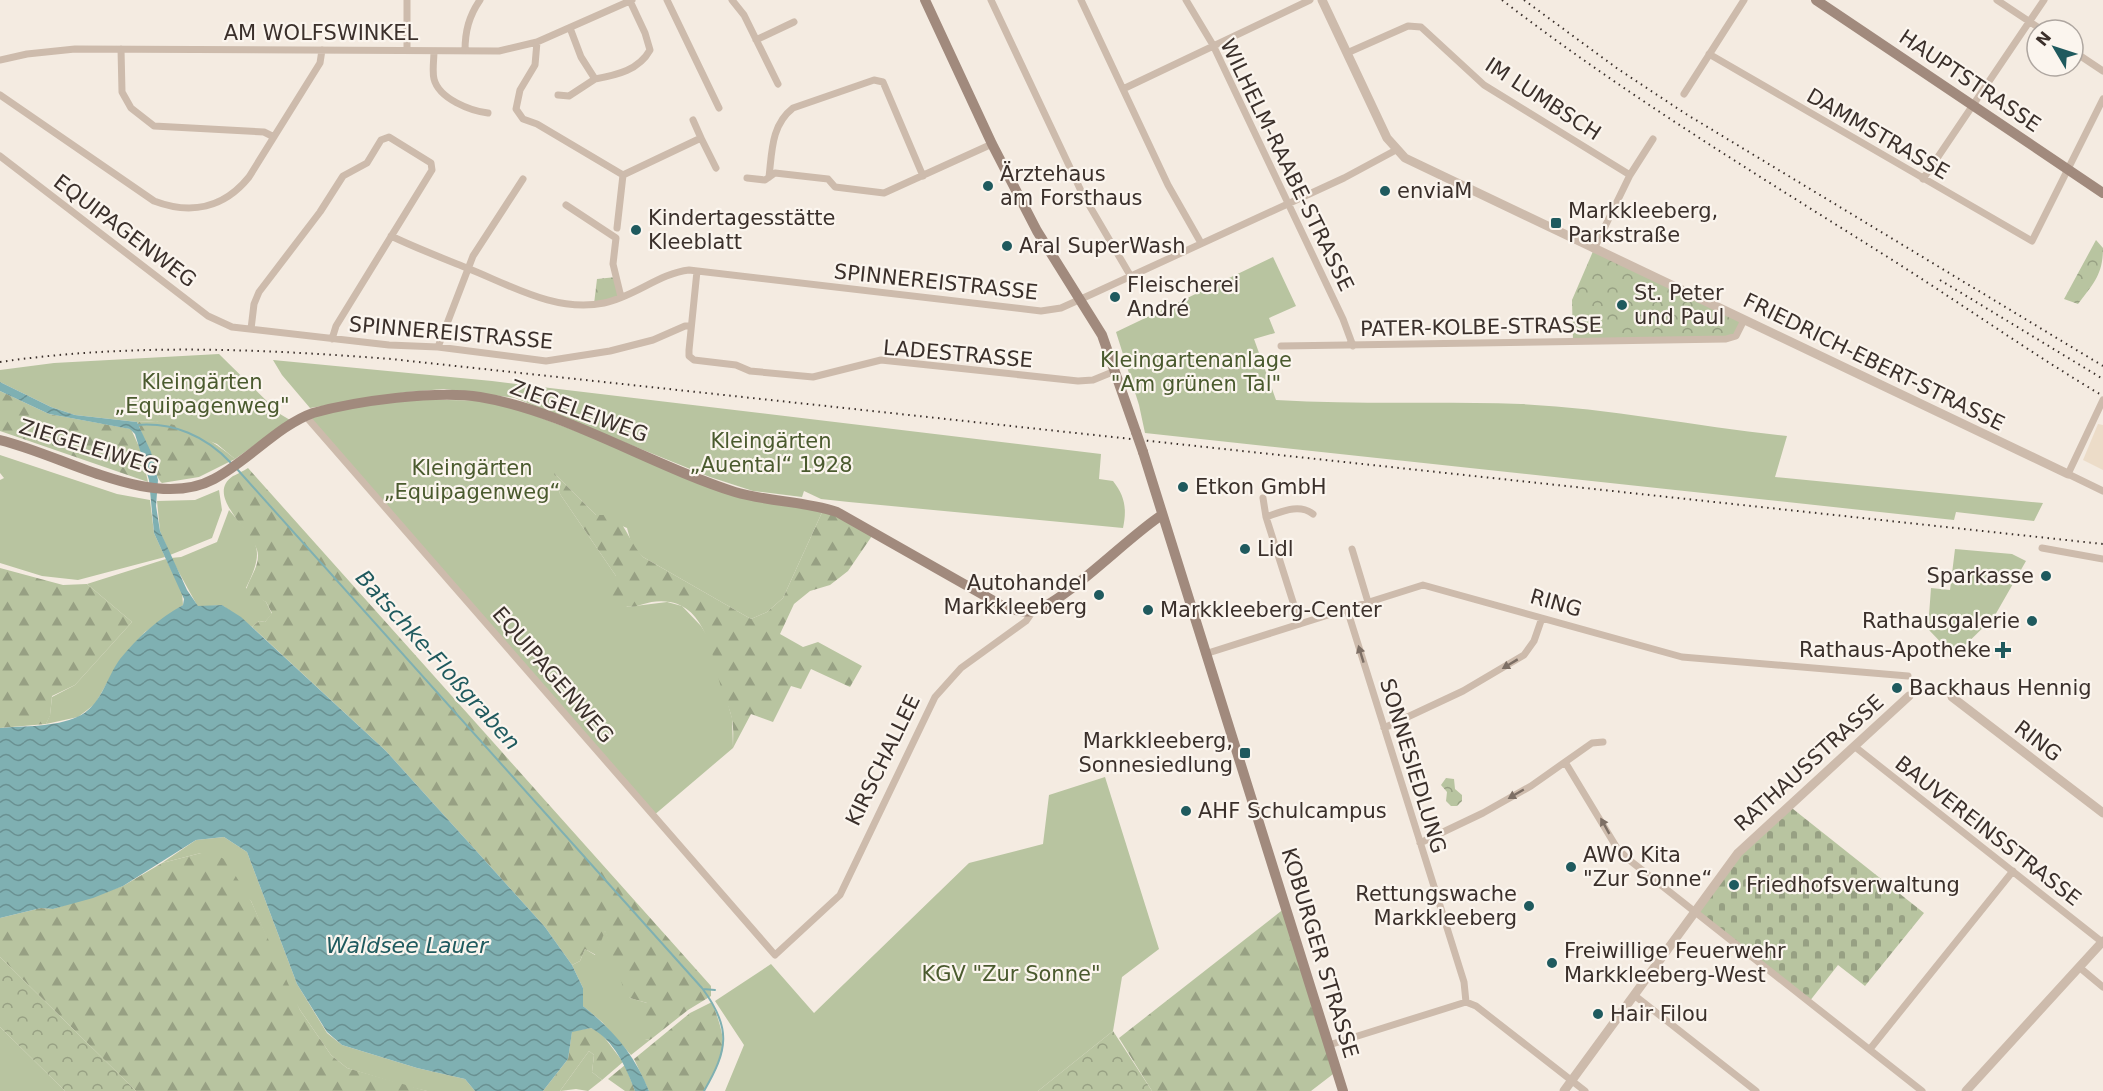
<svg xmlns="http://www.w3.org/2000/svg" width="2103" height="1091" viewBox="0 0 2103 1091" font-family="'DejaVu Sans',sans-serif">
<defs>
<pattern id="forest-firs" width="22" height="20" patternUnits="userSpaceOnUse" patternTransform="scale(1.5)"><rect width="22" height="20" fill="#b8c4a0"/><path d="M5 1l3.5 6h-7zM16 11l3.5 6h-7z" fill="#97a083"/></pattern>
<pattern id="cemetery-stones" width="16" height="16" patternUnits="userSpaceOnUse" patternTransform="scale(1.5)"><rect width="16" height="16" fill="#b8c4a0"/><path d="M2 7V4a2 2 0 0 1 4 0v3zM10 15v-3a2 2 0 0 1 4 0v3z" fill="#97a083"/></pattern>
<pattern id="park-crowns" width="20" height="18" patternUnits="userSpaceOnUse" patternTransform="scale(1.5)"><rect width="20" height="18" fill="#b8c4a0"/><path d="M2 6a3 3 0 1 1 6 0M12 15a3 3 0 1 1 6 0" fill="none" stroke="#97a083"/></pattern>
<pattern id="water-waves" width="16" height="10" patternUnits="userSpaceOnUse" patternTransform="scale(1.5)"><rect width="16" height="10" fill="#7fb0b2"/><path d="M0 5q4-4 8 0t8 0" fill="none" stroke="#699091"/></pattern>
</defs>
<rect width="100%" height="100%" fill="#f4ebe1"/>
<path fill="#b8c4a0" d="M1273 257 1296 306 1269 318 1275 333 1254 339 1276 400C1358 405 1439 401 1521 404 1610 408 1699 427 1787 436L1775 477 2043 503 2034 521 1956 512 1954 520 1145 433 1139 405 1116 332Z
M219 354 280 414 290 420 235 459 217 444 156 421 137 422 75 415 51 407 0 382V370L54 363Z
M273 360 492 381 1101 454 1099 479 1113 481C1125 496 1127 509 1123 528L849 502 821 499 804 491 802 497 753 491 710 477 515 398 444 389 407 392 310 408 282 375Z
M400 399 496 401 735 491 824 508 783 598 767 612 751 619 643 557 632 546 627 528 596 515 555 474 560 494 616 576 627 607 667 602 682 606 701 626 709 639 732 718 733 748 653 816 309 420 321 411Z
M0 455 117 494 150 500 154 533 165 557 78 580 42 576 0 563V480L4 478 0 473Z
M219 490 222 510 212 538 170 555 160 531 157 501 195 500Z
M229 510C256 542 267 546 246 588L266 602 272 614 265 622 259 621 252 627 222 605 198 607 171 558 181 557 217 542Z
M1955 549 2012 554 2026 561 1994 617 1954 656 1928 629 1931 588 1950 590Z
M166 559 182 592 183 605 145 632 120 660 95 704 78 717 46 724 50 715 52 697 75 685 132 622 87 584Z
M1105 777 1159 949 1122 977 1113 1031 1038 1091H725L744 1045 715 1001 771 964 814 1013 969 863 1043 844 1049 795Z
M224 837 247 852 297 984 327 1033 342 1045 417 1068 465 1079 475 1091H427L406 1086 347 1068 331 1055 300 1010 289 990 251 901 201 853 162 863 196 840Z
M605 930 630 998 647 1003 645 1039 650 1040 631 1055 602 1022 583 1006V988L572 965 580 961 585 949 595 955Z
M0 1027 65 1091H0Z
M589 1051 594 1055 592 1072 602 1080 588 1091 576 1089 560 1091Z"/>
<path fill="url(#forest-firs)" d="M0 391 49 414 131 429 141 451 148 482 0 431Z
M156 421C188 426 211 439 235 459L199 477 162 483C155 479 144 434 137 422Z
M248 468 711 986V996L688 1010 650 1040 645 1039 635 1015 647 1003 630 998 624 990 605 931 596 955 585 949 580 961 572 965 545 927 386 751 252 627 259 621 265 622 272 613 266 602 257 597 249 599 245 596C246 582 258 570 258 556 259 534 202 497 233 476 236 475 243 471 248 468Z
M554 473 596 515H615C627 529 631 544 643 557L751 619 767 612 783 598 824 508 874 533 848 571 830 585 810 591 794 604 780 634 803 647 818 642 862 666 850 687 811 669 801 689 791 686 773 722 751 714 733 748C733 738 734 729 732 720 731 711 726 702 723 693 713 663 709 609 670 602 636 597 633 623 603 589L616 576 560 494Z
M0 568 63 585 87 584 132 622 75 685 52 696 50 716 46 724 0 728Z
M201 853 214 854 226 860 251 901 300 1010 331 1055 347 1068 427 1091H136L0 957V918L41 908 53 909 123 886 162 863Z
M1285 908 1337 1071 1311 1091H1152L1119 1038Z
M712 1002C728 1045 727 1051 704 1091H649L634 1059 690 1013Z
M591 1028 601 1033 623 1062 602 1080 592 1072 594 1055 589 1051 560 1091H543L568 1059 572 1031Z
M625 1065 635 1091H625L608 1079Z"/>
<path fill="url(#cemetery-stones)" d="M1788 805 1924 913 1865 986 1838 965 1809 1002 1694 912 1738 853Z"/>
<path fill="url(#park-crowns)" d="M2096 240 2103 248C2103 275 2093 284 2078 304L2064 299Z
M1594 249 1744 320 1736 336 1573 341 1572 300Z
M616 277 621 297 594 304 597 279Z
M1446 778 1454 779 1455 789 1462 795V801L1457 806H1451L1446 801 1447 792 1441 785Z
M0 957 136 1091H65L0 1027Z
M1113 1031 1152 1091H1038Z"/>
<path fill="#ecdcc8" d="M2098 424 2103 425V470L2083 460Z"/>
<path fill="url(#water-waves)" d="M0 382 51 407 75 415 137 422 151 452 158 480 156 506 160 531 187 590 198 606 222 605 241 617 386 751 545 927 572 965 583 988V1006C613 1030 635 1055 649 1091H635C626 1067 614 1040 591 1028L572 1032 568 1059 543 1091H475L465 1079 417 1068 342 1045 327 1032 297 984 247 852 224 837 196 840 123 886 93 898 53 909 41 908 0 918V728C24 726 55 727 77 717 101 707 106 678 120 659 137 638 159 618 183 605L184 599 154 533 149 480 135 434 130 429 49 414 0 391Z"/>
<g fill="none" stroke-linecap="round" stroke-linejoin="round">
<path stroke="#7fb0b2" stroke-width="2" d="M137 425C173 422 206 436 231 463
M237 469 702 988C732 1028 728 1050 704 1091
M703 989 715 990"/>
<path stroke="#cdbbac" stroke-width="7" d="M667 0 719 108
M732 0 744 15 778 84
M991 0 1082 193 1130 275
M1081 0 1168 185 1201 243
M1186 0 1213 45 1343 319 1353 346
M1997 0 2042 30
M570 28 581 57 595 79C617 75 639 70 650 50L645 33 630 1
M756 40 794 22
M537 42 535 65 520 90 516 109 523 119 537 124 623 175 701 138 693 120
M121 49 122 92 131 108 154 126 264 132 274 137
M407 50V0
M434 51C434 60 432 71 434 79 439 99 471 111 488 113
M465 51C465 31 469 16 480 0
M2073 51 2103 71
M1347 53 1408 26 1421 27 1484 85 1630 175
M1709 54 2032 241 2103 99
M0 60 27 54 75 49 499 51 537 42 632 0
M1123 89 1310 0
M1684 94 1744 0
M0 95 154 201C191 215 224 208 249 177L320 63 322 50
M558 95 569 96 595 79
M701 138 716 168
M0 156 208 316 232 327 389 345 438 347 546 361 610 351 653 340 685 326H691
M769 177C772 152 771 125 793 108L874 80 883 82 923 176
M747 178 765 180 775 173 828 179 835 187 884 193 992 144
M1923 179 2044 0
M566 205 616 238 613 264 621 297
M617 228 623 175
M391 236C416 248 442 258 467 268 510 285 556 313 604 303 634 297 660 273 689 270L1041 311 1061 308 1092 294 1344 178 1396 150
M1594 249 1630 175 1653 139
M697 271 689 350V356L694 360 736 365 750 371 813 377 881 360 1078 381 1093 380 1115 371
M251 329 254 304 259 292 320 212 343 176 367 163 381 140 389 137 431 163 432 170 336 326 332 339
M1281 346 1726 339 1736 336 1744 320
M438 347 473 256 523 179
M2103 400 2068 474 2103 491
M309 415V420L775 955 840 895 935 697 961 668 1026 621 1033 611
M1263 498 1266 517 1300 624
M1266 517C1281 512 1299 503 1313 514
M2042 548 2103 559
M1352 549 1368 602
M1347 609 1464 982 1466 1002
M1205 654 1423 585 1682 657 1908 676
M1384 728 1463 691 1524 655 1534 641 1542 618
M1854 746 2102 942
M1565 762 1617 848 1628 859 1922 1091
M1420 843 1483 813 1531 786 1592 743 1603 742
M2079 967 2103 987
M1634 995 1756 1091
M1329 1045 1466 1002 1476 1006 1585 1091
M1870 1049 2013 871"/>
<path stroke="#cdbbac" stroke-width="9" d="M1322 0 1387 138 1405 158 2068 474
M1952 697 2103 813
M1564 1091 1738 853 1909 696
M1966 1091 2103 941"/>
<path stroke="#a18a7d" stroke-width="10" d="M925 0 992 144 1037 231 1102 335 1136 432
M1816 0 2103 193
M0 440C64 455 153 512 214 479 248 461 279 425 313 413 356 401 436 390 480 397 565 411 652 466 735 492 769 502 804 501 837 512L1001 605C1011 609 1021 613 1032 611 1060 607 1131 534 1162 515
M1143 452 1343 1091"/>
<path stroke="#3b302b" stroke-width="2" stroke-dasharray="1.5 4.5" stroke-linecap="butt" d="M1502 0C1624 94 1756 174 1886 256 1959 302 2029 352 2103 396
M1524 0 1618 69 1686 114 2103 366
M1940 280 2103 379
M0 362C130 343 261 349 391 359L2103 544"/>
<path stroke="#a18a7d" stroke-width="10" d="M1136 432 1143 452"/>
</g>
<defs><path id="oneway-solid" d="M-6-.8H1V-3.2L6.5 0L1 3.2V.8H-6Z" transform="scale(1.5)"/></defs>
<g fill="#7d6f65">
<use href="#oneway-solid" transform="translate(1361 654) rotate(-107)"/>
<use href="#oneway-solid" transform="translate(1510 664) rotate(149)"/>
<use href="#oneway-solid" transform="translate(1516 794) rotate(150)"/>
<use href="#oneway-solid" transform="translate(1605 826) rotate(-119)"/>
</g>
<g fill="#1f5a5e" stroke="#fbf5ee" stroke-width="2">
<circle cx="988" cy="186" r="6"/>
<circle cx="1385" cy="191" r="6"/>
<rect x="1550" y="217" width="12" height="12" rx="3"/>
<circle cx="636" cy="230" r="6"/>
<circle cx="1007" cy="246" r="6"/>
<circle cx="1115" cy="297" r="6"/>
<circle cx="1622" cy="305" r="6"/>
<circle cx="1183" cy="487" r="6"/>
<circle cx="1245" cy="549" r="6"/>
<circle cx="2046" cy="576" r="6"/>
<circle cx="1099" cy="595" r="6"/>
<circle cx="1148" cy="610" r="6"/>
<circle cx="2032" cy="621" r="6"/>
<path d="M2000 641h6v6h6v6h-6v6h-6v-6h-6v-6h6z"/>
<circle cx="1897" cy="688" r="6"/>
<rect x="1239" y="747" width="12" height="12" rx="3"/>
<circle cx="1186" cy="811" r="6"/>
<circle cx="1571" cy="867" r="6"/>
<circle cx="1734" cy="885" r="6"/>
<circle cx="1529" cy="906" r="6"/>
<circle cx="1552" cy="963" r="6"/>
<circle cx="1598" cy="1014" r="6"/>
</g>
<g text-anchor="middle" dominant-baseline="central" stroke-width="4.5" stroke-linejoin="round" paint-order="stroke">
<g font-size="21" fill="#3b302b" stroke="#fbf5ee">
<text x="321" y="33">AM WOLFSWINKEL</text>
<text transform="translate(1970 81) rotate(34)">HAUPTSTRASSE</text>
<text transform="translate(1543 99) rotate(33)">IM LUMBSCH</text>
<text transform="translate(1878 134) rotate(30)">DAMMSTRASSE</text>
<text transform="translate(1287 165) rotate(64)">WILHELM-RAABE-STRASSE</text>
<text transform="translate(125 231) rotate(37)">EQUIPAGENWEG</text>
<text transform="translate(936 282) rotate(6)">SPINNEREISTRASSE</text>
<text transform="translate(1481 327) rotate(-1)">PATER-KOLBE-STRASSE</text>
<text transform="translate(451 333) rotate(5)">SPINNEREISTRASSE</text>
<text transform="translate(958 354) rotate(5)">LADESTRASSE</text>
<text transform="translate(1874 362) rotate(26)">FRIEDRICH-EBERT-STRASSE</text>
<text transform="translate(579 411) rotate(20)">ZIEGELEIWEG</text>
<text transform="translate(89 447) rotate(17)">ZIEGELEIWEG</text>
<text transform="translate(1556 603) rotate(16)">RING</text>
<text transform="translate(553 675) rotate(49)">EQUIPAGENWEG</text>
<text transform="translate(2038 741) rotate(37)">RING</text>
<text transform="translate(883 760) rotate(-64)">KIRSCHALLEE</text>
<text transform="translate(1809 763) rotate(-42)">RATHAUSSTRASSE</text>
<text transform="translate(1413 766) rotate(73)">SONNESIEDLUNG</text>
<text transform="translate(1988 831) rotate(38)">BAUVEREINSSTRASSE</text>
<text transform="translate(1320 953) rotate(73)">KOBURGER STRASSE</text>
</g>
<g font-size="21" fill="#3b302b" stroke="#fbf5ee" text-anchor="start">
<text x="1000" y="174">Ärztehaus<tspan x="1000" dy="24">am Forsthaus</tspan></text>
<text x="1397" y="191">enviaM</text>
<text x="1568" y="211">Markkleeberg,<tspan x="1568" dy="24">Parkstraße</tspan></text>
<text x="648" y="218">Kindertagesstätte<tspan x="648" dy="24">Kleeblatt</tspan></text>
<text x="1019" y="246">Aral SuperWash</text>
<text x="1127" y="285">Fleischerei<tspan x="1127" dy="24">André</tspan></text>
<text x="1634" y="293">St. Peter<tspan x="1634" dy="24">und Paul</tspan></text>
<text x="1195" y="487">Etkon GmbH</text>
<text x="1257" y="549">Lidl</text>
<text x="2034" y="576" text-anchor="end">Sparkasse</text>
<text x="1087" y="583" text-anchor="end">Autohandel<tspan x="1087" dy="24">Markkleeberg</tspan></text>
<text x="1160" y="610">Markkleeberg-Center</text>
<text x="2020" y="621" text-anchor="end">Rathausgalerie</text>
<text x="1991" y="650" text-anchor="end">Rathaus-Apotheke</text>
<text x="1909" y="688">Backhaus Hennig</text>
<text x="1233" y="741" text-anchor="end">Markkleeberg,<tspan x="1233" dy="24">Sonnesiedlung</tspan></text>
<text x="1198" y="811">AHF Schulcampus</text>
<text x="1583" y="855">AWO Kita<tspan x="1583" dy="24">"Zur Sonne“</tspan></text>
<text x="1746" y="885">Friedhofsverwaltung</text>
<text x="1517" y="894" text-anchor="end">Rettungswache<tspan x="1517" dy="24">Markkleeberg</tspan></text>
<text x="1564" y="951">Freiwillige Feuerwehr<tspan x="1564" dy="24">Markkleeberg-West</tspan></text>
<text x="1610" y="1014">Hair Filou</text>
</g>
<g font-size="21" fill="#4a5a2e" stroke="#fbf5ee">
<text x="1196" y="360">Kleingartenanlage<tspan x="1196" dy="24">"Am grünen Tal"</tspan></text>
<text x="202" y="382">Kleingärten<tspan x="202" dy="24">„Equipagenweg"</tspan></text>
<text x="771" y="441">Kleingärten<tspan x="771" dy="24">„Auental“ 1928</tspan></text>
<text x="472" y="468">Kleingärten<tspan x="472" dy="24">„Equipagenweg“</tspan></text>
<text x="1011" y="974">KGV "Zur Sonne"</text>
</g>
<g font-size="22" font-style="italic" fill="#1f5a5e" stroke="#fbf5ee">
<text transform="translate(438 660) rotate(48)">Batschke‐Floßgraben</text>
<text x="407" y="945">Waldsee Lauer</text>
</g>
</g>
<g transform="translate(2055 48) rotate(309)"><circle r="28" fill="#fbf5ee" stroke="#aea6a0" stroke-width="1.5"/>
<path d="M0-4.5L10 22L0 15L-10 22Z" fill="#1f5a5e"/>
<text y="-9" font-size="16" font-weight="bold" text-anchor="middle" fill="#3b302b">N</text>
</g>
</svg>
